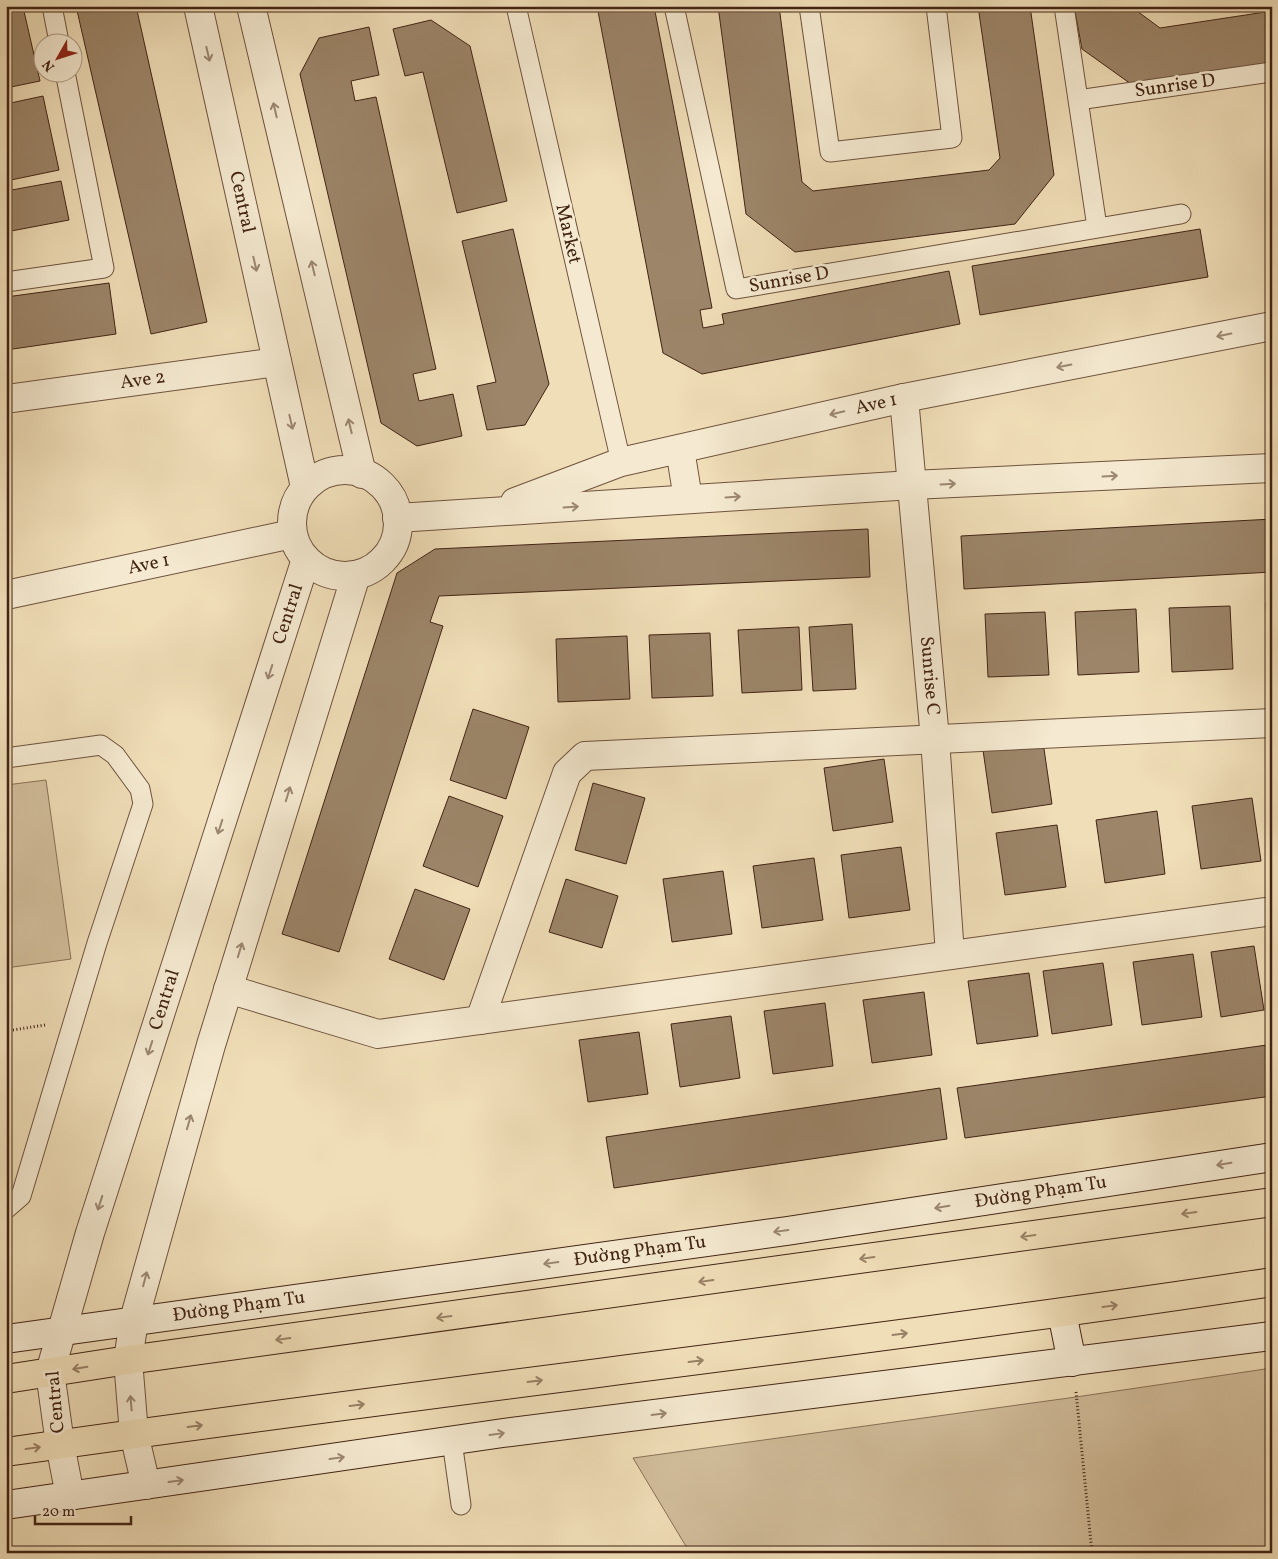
<svg xmlns="http://www.w3.org/2000/svg" width="1278" height="1559" viewBox="0 0 1278 1559" font-family="Vollkorn,serif">
<rect width="100%" height="100%" fill="#f0deb8"/>
<filter id="stains"><feTurbulence type="fractalNoise" baseFrequency=".004" numOctaves="4"/><feColorMatrix values="0 0 0 0 .2 0 0 0 0 .09 0 0 0 0 .02 0 0 0 .5 -.17"/></filter>
<radialGradient id="worn" r=".72"><stop offset=".6" stop-color="#630" stop-opacity="0"/><stop offset="1" stop-color="#630" stop-opacity=".3"/></radialGradient>
<path fill="#d2be9c" stroke="#8a7158" d="M46 780 71 959 6 968V785Z
M1272 1368V1553H690L633 1458 1076 1397Z"/>
<path fill="#9c8569" stroke="#422414" d="M76 6H136L207 322 151 334Z
M597 6H654L712 308 700 310 703 328 724 324 722 314 949 271 960 324 702 374 663 353Z
M718 6H779L802 182 813 191 989 170 1000 158 978 6H1030L1054 175 1015 224 795 252 746 214Z
M1074 6H1136L1137 11 1160 28 1272 11V69L1138 89 1082 49Z
M23 7 40 81 6 88V11Z
M431 20 470 46 507 201 457 213 423 72 405 76 393 29Z
M369 27 379 75 351 81 355 101 376 97 436 369 413 374 419 401 453 394 462 436 417 446 381 423 300 74 319 38Z
M43 96 59 170 6 181V104Z
M61 181 69 220 6 232V191Z
M513 229 549 384 525 425 487 430 477 386 496 382 462 241Z
M1200 229 1208 277 980 315 972 266Z
M109 283 116 334 6 350V297Z
M1272 519V572L964 589 961 536Z
M868 529 870 577 439 596 430 622 443 626 339 952 282 934 397 573 435 549Z
M1272 602V666H1269L1266 603Z
M1230 606 1233 669 1172 672 1169 608Z
M1136 609 1139 672 1078 675 1075 612Z
M1045 612 1049 675 988 677 985 614Z
M852 624 856 689 813 691 809 627Z
M799 627 802 690 742 693 738 630Z
M710 633 713 696 652 698 649 635Z
M627 636 630 699 558 702 556 639Z
M473 709 529 727 506 799 450 780Z
M1043 742 1052 804 992 813 983 750Z
M884 759 893 822 833 831 824 768Z
M593 783 645 798 626 864 575 850Z
M449 796 503 816 478 887 423 866Z
M1252 798 1261 861 1201 869 1192 806Z
M1157 811 1165 874 1105 883 1096 820Z
M1057 825 1066 887 1005 895 996 833Z
M901 847 910 910 849 918 841 855Z
M814 858 823 920 762 928 753 866Z
M723 871 732 934 672 942 663 879Z
M566 879 618 896 602 948 549 932Z
M415 889 470 909 444 980 389 959Z
M1254 946 1264 1010 1221 1017 1211 952Z
M1193 954 1202 1017 1142 1025 1133 962Z
M1103 963 1112 1025 1052 1034 1043 971Z
M1029 973 1038 1036 977 1044 968 981Z
M924 992 932 1055 872 1063 863 1000Z
M825 1003 833 1066 773 1074 764 1011Z
M731 1016 740 1078 680 1087 671 1024Z
M639 1032 648 1094 588 1102 579 1040Z
M1267 1045 1272 1080V1096L965 1138 957 1088Z
M940 1088 947 1139 614 1188 606 1137Z"/>
<g fill="none" stroke-linecap="round" stroke-linejoin="round">
<g stroke="#6e523d" stroke-width="21">
<path id="lane" d="M52 6 59 42
M516 6 621 462
M674 6 736 289 1181 214
M809 6 830 152 952 138 936 6
M1064 6 1097 227
M1078 100 1272 72
M6 282 104 268 65 72
M6 758 101 745 115 755 140 789 143 804 97 943 21 1196 6 1209
M452 1441 461 1505"/>
</g>
<g stroke="#6e523d" stroke-width="30">
<g id="street">
<path id="s1" d="M198 6 305 487"/>
<path d="M251 6 362 474"/>
<path id="s2" d="M904 398 935 739 950 955"/>
<path id="s3" d="M6 399 277 362"/>
<path d="M680 449 688 499"/>
<circle cx="345" cy="523" r="53"/>
<path id="s4" d="M515 502 621 462 904 398 1272 326"/>
<path d="M397 518 912 485 1272 468"/>
<path id="s5" d="M6 595 292 534"/>
<path d="M228 989 378 1034 1272 911"/>
<path d="M480 1020 567 773 585 756 1272 723"/>
<path d="M146 1485 134 1434 128 1360 134 1320 211 1045 356 575"/>
<path id="s6" d="M70 1496 60 1444 50 1372 90 1233 306 559"/>
</g>
</g>
<g stroke="#422414" stroke-width="30">
<g id="secondary">
<path d="M1062 1313 1072 1362"/>
<path id="s7" d="M6 1339 787 1231 1272 1157"/>
<path d="M6 1505 503 1433 1272 1336"/>
</g>
</g>
<g stroke="#422414" stroke-width="30">
<path id="highway" d="M6 1379 128 1360 1272 1202
M6 1452C428 1391 851 1345 1272 1282"/>
</g>
<path stroke="#422414" stroke-width="3" stroke-dasharray="1 2.5" stroke-linecap="butt" d="M6 1031 45 1025
M1076 1392 1092 1553"/>
<use href="#lane" stroke="#f5ead1" stroke-width="19"/>
<use href="#street" stroke="#f5ead1" stroke-width="28"/>
<use href="#secondary" stroke="#f5ead1" stroke-width="28"/>
<use href="#highway" stroke="#f0deb8" stroke-width="28"/>
</g>
<defs><path id="oneway-shaft" d="M-6 0H5M1.5-3L5.5 0L1.5 3" fill="none" stroke-width="1.6" stroke-linecap="round" stroke-linejoin="round" transform="scale(1.25)"/></defs>
<g stroke="#9c8772">
<use href="#oneway-shaft" transform="translate(208 54) rotate(77)"/>
<use href="#oneway-shaft" transform="translate(275 110) rotate(-103)"/>
<use href="#oneway-shaft" transform="translate(255 264) rotate(77)"/>
<use href="#oneway-shaft" transform="translate(313 268) rotate(-103)"/>
<use href="#oneway-shaft" transform="translate(1224 335) rotate(169)"/>
<use href="#oneway-shaft" transform="translate(1064 366) rotate(169)"/>
<use href="#oneway-shaft" transform="translate(837 413) rotate(167)"/>
<use href="#oneway-shaft" transform="translate(291 422) rotate(77)"/>
<use href="#oneway-shaft" transform="translate(350 426) rotate(-103)"/>
<use href="#oneway-shaft" transform="translate(1110 476) rotate(-3)"/>
<use href="#oneway-shaft" transform="translate(948 484) rotate(-3)"/>
<use href="#oneway-shaft" transform="translate(733 497) rotate(-4)"/>
<use href="#oneway-shaft" transform="translate(571 507) rotate(-4)"/>
<use href="#oneway-shaft" transform="translate(270 672) rotate(108)"/>
<use href="#oneway-shaft" transform="translate(288 794) rotate(-73)"/>
<use href="#oneway-shaft" transform="translate(220 827) rotate(108)"/>
<use href="#oneway-shaft" transform="translate(240 950) rotate(-73)"/>
<use href="#oneway-shaft" transform="translate(150 1048) rotate(108)"/>
<use href="#oneway-shaft" transform="translate(189 1122) rotate(-74)"/>
<use href="#oneway-shaft" transform="translate(1224 1164) rotate(171)"/>
<use href="#oneway-shaft" transform="translate(100 1203) rotate(108)"/>
<use href="#oneway-shaft" transform="translate(942 1207) rotate(171)"/>
<use href="#oneway-shaft" transform="translate(781 1231) rotate(172)"/>
<use href="#oneway-shaft" transform="translate(551 1263) rotate(172)"/>
<use href="#oneway-shaft" transform="translate(145 1279) rotate(-75)"/>
<use href="#oneway-shaft" transform="translate(131 1403) rotate(-95)"/>
<use href="#oneway-shaft" transform="translate(659 1414) rotate(-7)"/>
<use href="#oneway-shaft" transform="translate(497 1434) rotate(-8)"/>
<use href="#oneway-shaft" transform="translate(337 1458) rotate(-8)"/>
<use href="#oneway-shaft" transform="translate(176 1481) rotate(-8)"/>
</g>
<g stroke="#998166">
<use href="#oneway-shaft" transform="translate(1189 1213) rotate(172)"/>
<use href="#oneway-shaft" transform="translate(1028 1236) rotate(172)"/>
<use href="#oneway-shaft" transform="translate(867 1258) rotate(172)"/>
<use href="#oneway-shaft" transform="translate(706 1281) rotate(172)"/>
<use href="#oneway-shaft" transform="translate(1110 1306) rotate(-8)"/>
<use href="#oneway-shaft" transform="translate(444 1317) rotate(172)"/>
<use href="#oneway-shaft" transform="translate(900 1334) rotate(-7)"/>
<use href="#oneway-shaft" transform="translate(283 1339) rotate(172)"/>
<use href="#oneway-shaft" transform="translate(696 1361) rotate(-7)"/>
<use href="#oneway-shaft" transform="translate(80 1368) rotate(171)"/>
<use href="#oneway-shaft" transform="translate(535 1381) rotate(-7)"/>
<use href="#oneway-shaft" transform="translate(357 1405) rotate(-7)"/>
<use href="#oneway-shaft" transform="translate(195 1426) rotate(-7)"/>
<use href="#oneway-shaft" transform="translate(33 1448) rotate(-8)"/>
</g>
<g text-anchor="middle" dominant-baseline="central" stroke-width="5" stroke-linejoin="round" paint-order="stroke">
<g font-size="19" fill="#422414" stroke="#f5ead1">
<text transform="translate(1175 86) rotate(-8)">Sunrise D</text>
<text stroke="none"><textPath href="#s1" startOffset="201">Central</textPath></text>
<text transform="translate(568 234) rotate(77)">Market</text>
<text transform="translate(789 280) rotate(-10)">Sunrise D</text>
<text stroke="none"><textPath href="#s3" startOffset="138">Ave 2</textPath></text>
<text stroke="none"><textPath href="#s4" startOffset="375">Ave 1</textPath></text>
<text stroke="none"><textPath href="#s5" startOffset="146">Ave 1</textPath></text>
<text stroke="none"><textPath href="#s6" startOffset="920">Central</textPath></text>
<text stroke="none"><textPath href="#s2" startOffset="279">Sunrise C</textPath></text>
<text stroke="none"><textPath href="#s6" startOffset="515">Central</textPath></text>
<text stroke="none"><textPath href="#s7" startOffset="1045">Đường Phạm Tu</textPath></text>
<text stroke="none"><textPath href="#s7" startOffset="640">Đường Phạm Tu</textPath></text>
<text stroke="none"><textPath href="#s7" startOffset="235">Đường Phạm Tu</textPath></text>
<text transform="translate(56 1402) rotate(-95)">Central</text>
</g>
</g>
<rect width="1278" height="1559" fill="none" stroke="#f0deb8" stroke-width="25"/>
<rect x="8" y="8" width="1263" height="1544" fill="none" stroke="#422414" stroke-width="2.5"/>
<rect x="12" y="12" width="1253" height="1534" fill="none" stroke="#422414"/>
<g transform="translate(58 58) rotate(231)"><circle r="24" fill="#f5ead1" stroke="#ad9b85"/>
<path d="M0-4L9 19L0 12L-9 19Z" fill="#8f2418"/>
<text y="-8" font-size="14" font-weight="bold" text-anchor="middle" fill="#422414">N</text>
</g>
<path d="M35 1516v8h96v-8" fill="none" stroke="#422414" stroke-width="2.5"/>
<text x="42" y="1516" font-size="15" fill="#422414" stroke="#f5ead1" stroke-width="4" paint-order="stroke">20 m</text>
<rect width="100%" height="100%" filter="url(#stains)"/>
<rect width="100%" height="100%" fill="url(#worn)"/>
</svg>
